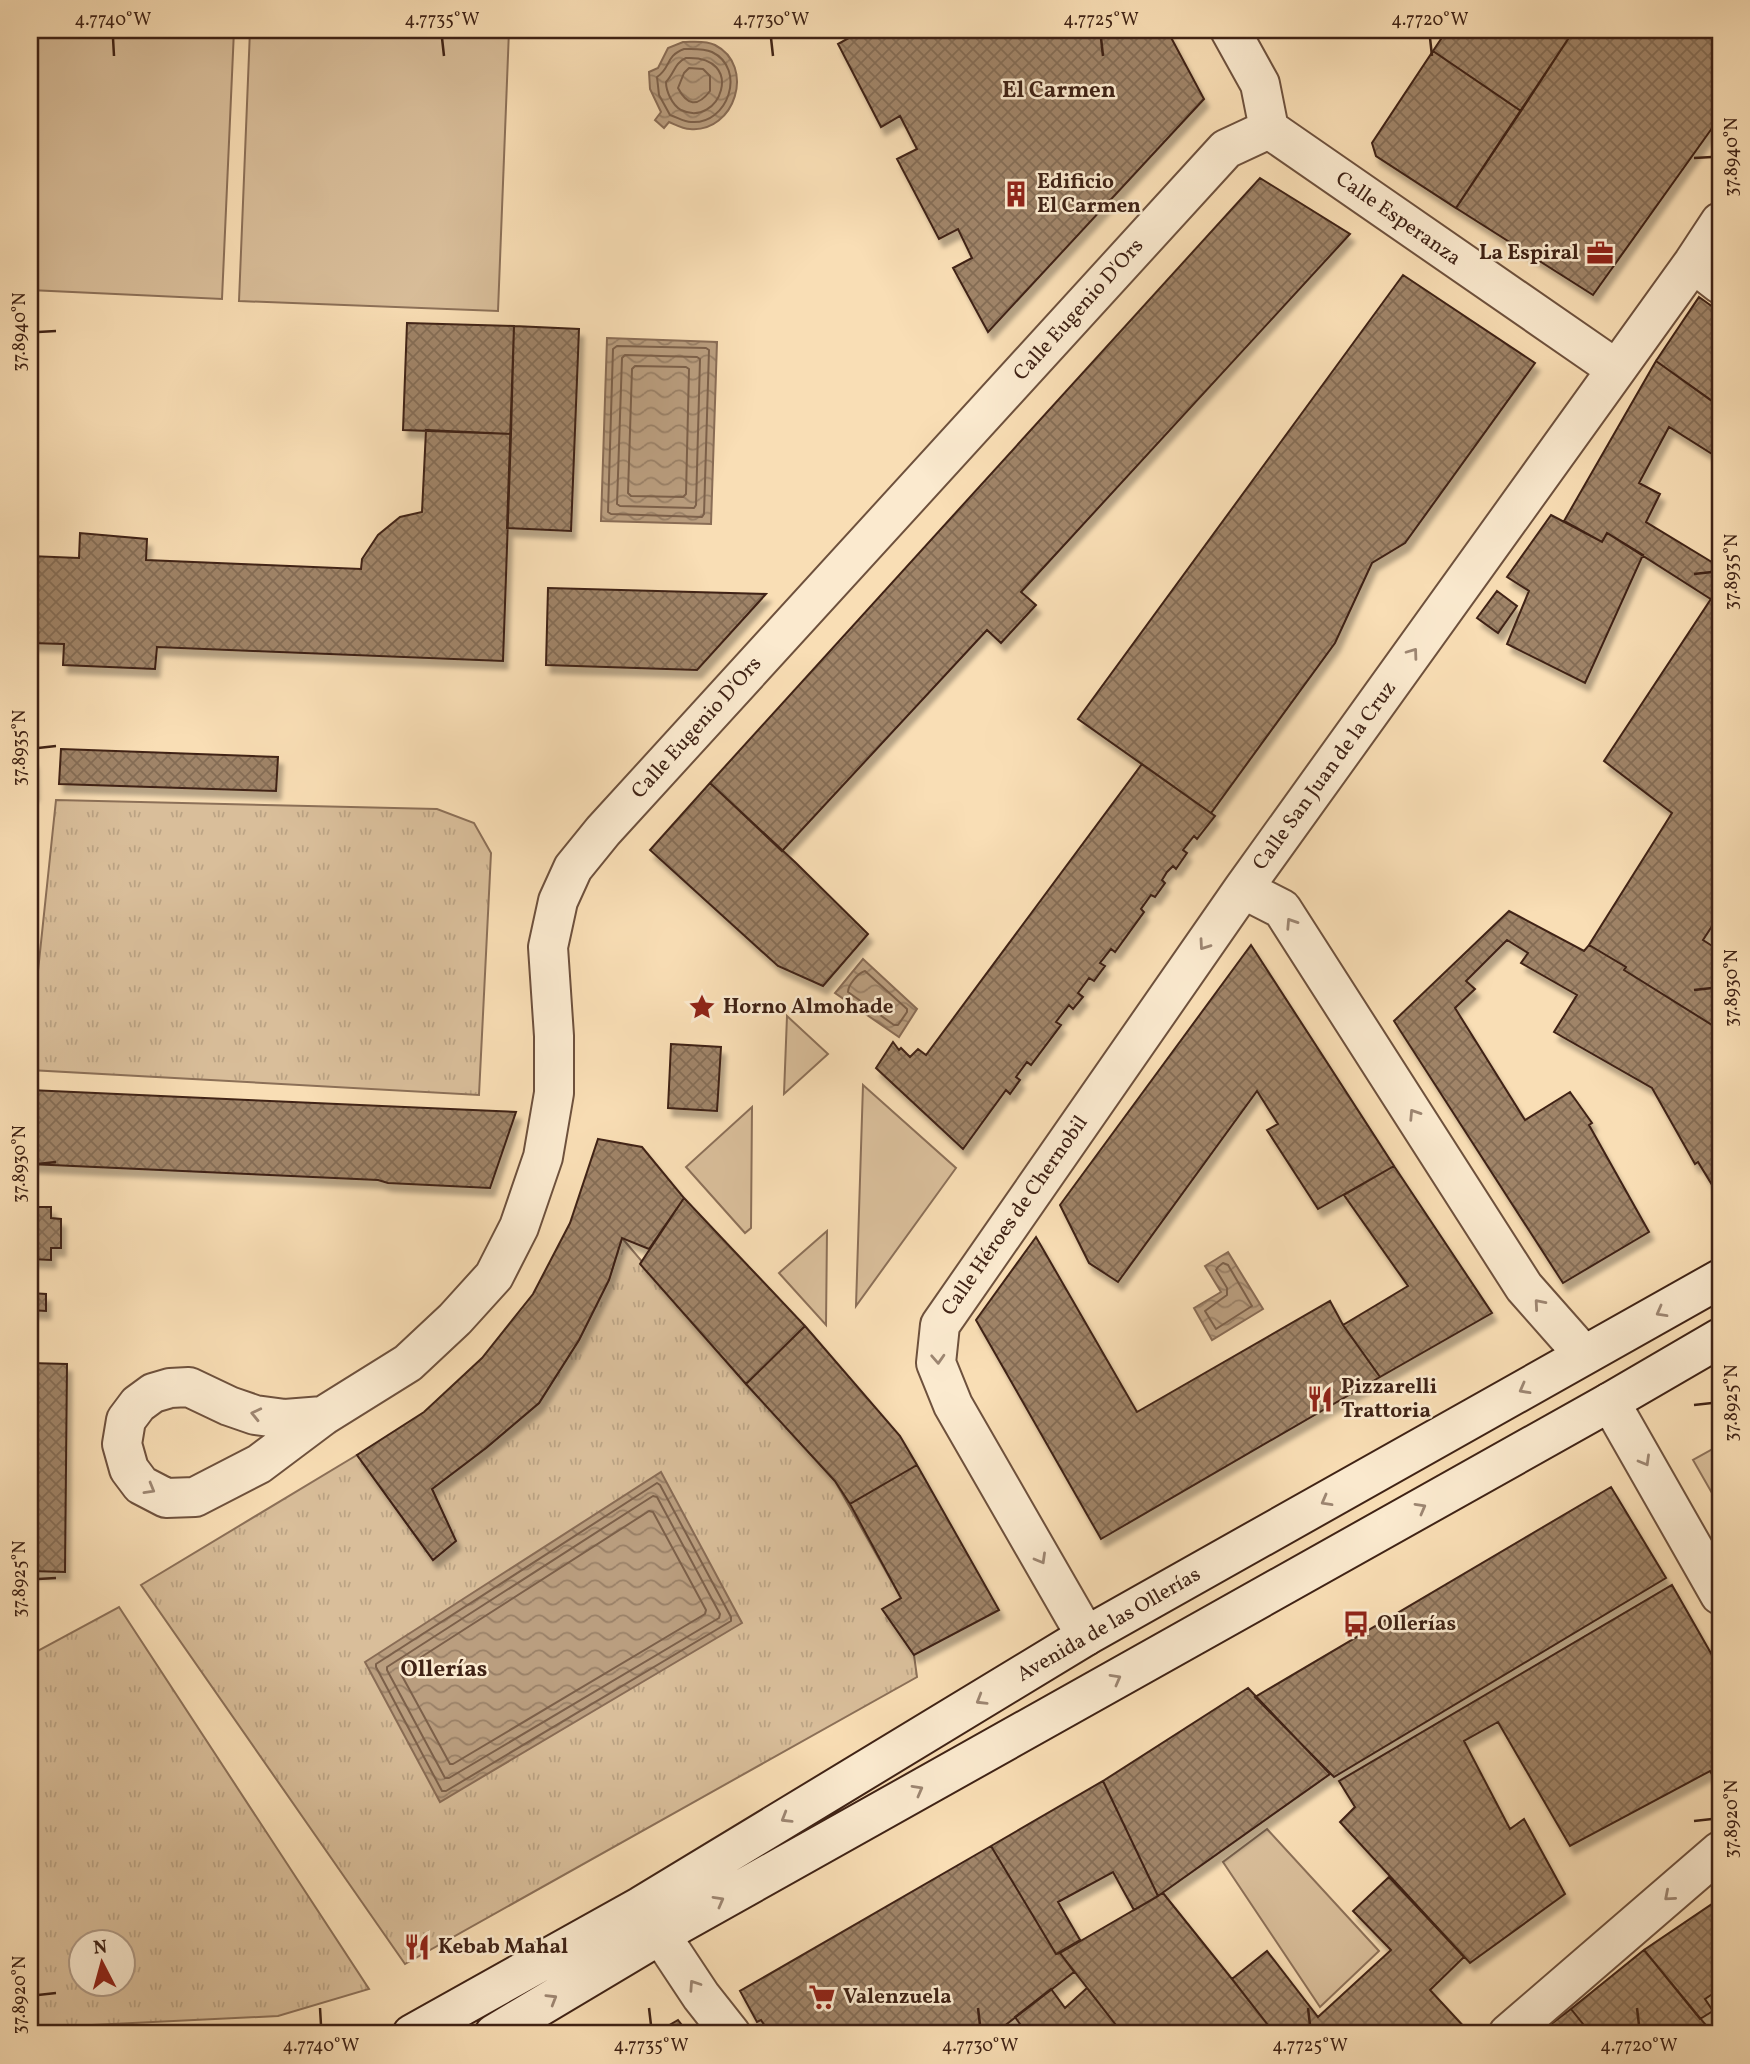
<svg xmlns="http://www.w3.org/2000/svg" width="1750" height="2064" viewBox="0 0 1750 2064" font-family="Vollkorn,serif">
<defs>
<pattern id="park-tufts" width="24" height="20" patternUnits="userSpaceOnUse" patternTransform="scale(1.75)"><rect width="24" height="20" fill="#d9be9a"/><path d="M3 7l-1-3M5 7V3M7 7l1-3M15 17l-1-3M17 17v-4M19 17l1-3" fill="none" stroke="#bba384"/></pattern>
<pattern id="water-waves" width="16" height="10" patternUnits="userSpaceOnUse" patternTransform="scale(1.75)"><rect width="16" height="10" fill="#ba9e7f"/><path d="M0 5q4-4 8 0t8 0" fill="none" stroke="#998067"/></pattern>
<pattern id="building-cross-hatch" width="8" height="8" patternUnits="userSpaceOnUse" patternTransform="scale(1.75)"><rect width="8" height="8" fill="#a08468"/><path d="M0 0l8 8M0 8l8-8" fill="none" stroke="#846c54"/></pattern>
<filter id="shadow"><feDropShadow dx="4.5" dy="8" stdDeviation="2" flood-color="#0004"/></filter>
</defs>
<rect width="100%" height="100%" fill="#f9deb5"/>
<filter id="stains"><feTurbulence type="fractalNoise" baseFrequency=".00286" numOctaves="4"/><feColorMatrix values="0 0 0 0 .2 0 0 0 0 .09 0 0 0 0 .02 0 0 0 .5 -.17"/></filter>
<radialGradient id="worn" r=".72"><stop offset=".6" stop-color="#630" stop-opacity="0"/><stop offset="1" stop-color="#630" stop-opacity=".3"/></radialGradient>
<path fill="#d9be9a" stroke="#8c7058" stroke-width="2" d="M30 30H234L222 299 30 290Z
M250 30H509L498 311 239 301Z
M787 1016 828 1054 784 1094Z
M863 1085 956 1168 856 1306Z
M752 1107 751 1228 745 1233 686 1167Z
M827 1231 826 1325 779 1273Z
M1720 1445V1507L1693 1460Z
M1267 1829 1379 1951 1320 2007 1223 1862Z"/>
<path fill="url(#park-tufts)" stroke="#8c7058" stroke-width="2" fill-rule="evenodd" d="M56 800 437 809 474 823 491 853 479 1095 30 1070V1047Z
M622 1238 746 1384 835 1481 901 1598 883 1609 914 1655 917 1677 405 1964 141 1585 357 1455 433 1560 455 1541 432 1489 486 1448 539 1403 579 1340 609 1280Z
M119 1607 369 1989 278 2016 30 2028V1655ZM80 1941H122V1983H80Z"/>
<path fill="url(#water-waves)" stroke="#896c55" stroke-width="2" d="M683 42C693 42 705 40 715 45 756 66 735 133 690 129 683 129 676 125 669 122L664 128 655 120 661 112 650 89 649 72 658 68 668 48Z
M607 338 717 342 711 524 601 521Z
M863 959 917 1009 899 1037 835 993Z
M1228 1252 1263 1309 1212 1340 1194 1308 1221 1292 1205 1266Z
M661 1472 742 1623 440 1802 365 1662Z"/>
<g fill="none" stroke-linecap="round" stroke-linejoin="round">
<path stroke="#7c604a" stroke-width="2" d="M684 49C693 49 703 48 712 52 747 69 728 125 691 122 684 122 677 117 670 115L659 95 657 77C671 68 665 56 684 49Z
M686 58C747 55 720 129 681 110 672 105 666 91 666 82 674 74 675 62 686 58Z
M689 68 703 69 710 76V91C697 108 687 105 678 88L684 73Z
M617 346 706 348 709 350 704 514 702 517 611 514 608 512 613 349Z
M625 355 697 357 700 359 696 505 694 508 620 506 617 504 622 358Z
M635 366 686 367 689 369 686 494 683 497 631 496 628 493 632 369Z
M865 971 907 1009V1012L898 1025H894L848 992C848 985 858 973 865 971Z
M1223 1263 1228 1265 1252 1306 1216 1329 1205 1311 1227 1295V1288L1216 1270 1218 1267Z
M657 1483 660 1485 731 1617V1621L446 1791H442L376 1667V1664Z
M653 1496 657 1497 720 1614 719 1618 449 1778H445L387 1670V1667Z
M649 1511 653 1512 706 1610 705 1614 453 1764H450L401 1674V1670Z"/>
</g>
<path fill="url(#building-cross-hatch)" stroke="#3f2215" stroke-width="2" filter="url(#shadow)" d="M856 30H1167L1204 99 988 332 953 268 972 258 958 229 939 239 897 159 917 149 900 116 881 127 838 44 858 33Z
M1447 30H1574L1521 111 1433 51Z
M1574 30H1720V117L1593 295 1456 208Z
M1433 51 1521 111 1456 208 1376 156 1372 143Z
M1260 178 1350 234 1021 592 1036 605 1001 643 987 630 782 851 710 783Z
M1403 275 1535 363 1405 543 1372 563 1335 643 1211 813 1078 719Z
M1699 297 1720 312V402L1718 405 1656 361Z
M407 323 514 326 511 434 403 430Z
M514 326 579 329 571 531 507 528Z
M1656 361 1720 407V459L1669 427 1639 483 1660 494 1646 522 1720 567V605L1607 533 1602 542 1564 521Z
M426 430 511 434 503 661 157 647 155 669 63 665 64 644 30 643V556L79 558 80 533 147 539 146 560 361 569 362 559 378 535 400 517 422 512Z
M1551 515 1602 542 1607 533 1643 555 1585 683 1507 644 1529 591 1507 577Z
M548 588 766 594 697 670 546 665Z
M1497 591 1517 606 1498 633 1477 618Z
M1711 599 1720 605V914L1703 940 1720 951V1030L1624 970 1626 967 1589 945 1672 813 1604 761Z
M61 749 278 757 276 791 59 784Z
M30 760H33L34 793H30Z
M1142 764 1215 816 1197 839 1194 836 1183 850 1187 853 1176 869 1173 866 1167 872 1162 880 1165 883 1155 897 1151 895 1141 909 1144 912 1115 952 1111 949 1100 963 1105 966 1094 981 1089 978 1078 993 1083 997 1073 1009 1069 1005 1056 1022 1061 1025 1031 1065 1027 1062 1016 1077 1020 1080 1010 1094 1006 1090 963 1149 876 1068 893 1042 899 1050 901 1048 910 1057 918 1049 926 1055Z
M710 783 796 863 868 934 823 986 778 966 650 850Z
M1509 911 1584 951 1589 945 1626 967 1624 970 1720 1030V1191L1717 1193 1698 1162 1695 1164 1652 1088 1554 1032 1577 995 1521 963 1528 953 1507 940 1466 981 1475 989 1455 1008 1525 1120 1570 1092 1592 1123 1589 1125 1649 1232 1563 1283 1394 1021Z
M1251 945 1394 1166 1318 1209 1267 1130 1278 1124 1257 1091 1118 1282 1089 1263 1060 1205Z
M671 1044 721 1047 717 1111 668 1108Z
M30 1090 382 1106 516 1112 490 1188 388 1183 378 1180 30 1164Z
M598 1139 642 1147 684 1198 649 1249 622 1238 609 1280 579 1340 539 1403 486 1448 432 1489 456 1541 433 1560 357 1455 424 1412 482 1358 533 1294 570 1223Z
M30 1164V1207H51V1218L61 1219V1248H51V1260L30 1259V1288Z
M1394 1166 1492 1313 1380 1377 1343 1325 1408 1286 1344 1195Z
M684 1198 805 1326 746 1384 640 1264Z
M1036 1237 1137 1412 1330 1301 1343 1325 1380 1377 1101 1539 976 1320Z
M30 1293 46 1294V1311L30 1310Z
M805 1326 900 1436 917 1465 850 1504 835 1481 746 1384Z
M30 1363 67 1364 65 1572 30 1571Z
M917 1465 999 1610 914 1655 882 1609 901 1598 850 1504Z
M1611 1487 1666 1578 1334 1777 1255 1697Z
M1672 1585 1720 1669V1788L1710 1771 1570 1846 1498 1722 1464 1741 1510 1829 1524 1819 1565 1894 1470 1963 1340 1822 1355 1807 1339 1781Z
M1248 1688 1330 1774 1158 1896 1103 1781Z
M1103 1781 1158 1896 1134 1910 1113 1872 1058 1902 1080 1940 1056 1954 991 1846Z
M991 1846 1056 1954 1060 1953 1074 1972 994 2034H770L761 2020 757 2022 740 1991Z
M1389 1877 1464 1957 1430 1990 1467 2030 1462 2034H1275L1232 1979 1267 1951 1318 2017 1391 1950 1353 1911Z
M1163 1893 1232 1979 1275 2034H1123L1060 1953Z
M1720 1898V1916L1712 1904Z
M1712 1904 1720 1916V1989L1705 1999 1713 2011 1700 2019 1644 1950Z
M1644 1950 1710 2030 1705 2034H1591L1571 2009Z
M1087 1988 1123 2034H1027L1015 2017 1051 1989 1065 2008Z
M1571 2009 1591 2034H1538Z
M678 2020 689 2034H654Z"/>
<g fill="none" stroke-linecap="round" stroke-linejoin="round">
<g stroke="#6e513d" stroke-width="42">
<path id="street" d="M1230 30 1260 84 1269 129 1616 369
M1693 263 1720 284
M1584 1355 1524 1287 1282 909 1243 889 1693 263 1720 222
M1610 1402 1720 1595
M323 1416 285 1419 255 1415 229 1406 189 1387 170 1388 153 1393 138 1404 126 1420 122 1444 129 1469 141 1485 166 1498 195 1497 259 1464 323 1416 408 1363 455 1319 494 1276 519 1227 543 1157 554 1093V1036L548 947 558 901 573 868 603 831 1226 149 1269 129
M1086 1636 953 1405 936 1363 940 1325 1243 889
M642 1907 701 1996 731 2034
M1508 2034 1720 1851"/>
</g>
<g stroke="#3f2215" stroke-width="42">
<path id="secondary" d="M412 2034 641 1906 1086 1636 1720 1279
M494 2034 660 1935 1610 1402 1720 1338"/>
</g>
<use href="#street" stroke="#fbeacf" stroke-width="38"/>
<use href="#secondary" stroke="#fbeacf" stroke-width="38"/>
</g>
<defs><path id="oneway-chevron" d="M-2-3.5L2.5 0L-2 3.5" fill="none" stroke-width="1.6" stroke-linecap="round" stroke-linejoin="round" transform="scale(1.75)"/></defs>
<g stroke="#9d8672">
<use href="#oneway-chevron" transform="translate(1413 653) rotate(-54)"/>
<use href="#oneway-chevron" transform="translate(1291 923) rotate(-123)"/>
<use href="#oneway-chevron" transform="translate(1204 945) rotate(125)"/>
<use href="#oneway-chevron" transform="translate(1414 1114) rotate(-123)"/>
<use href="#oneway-chevron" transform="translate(1539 1304) rotate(-131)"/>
<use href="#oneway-chevron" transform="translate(1661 1312) rotate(151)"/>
<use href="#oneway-chevron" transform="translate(938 1359) rotate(87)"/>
<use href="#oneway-chevron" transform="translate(1524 1389) rotate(151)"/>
<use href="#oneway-chevron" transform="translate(256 1414) rotate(-167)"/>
<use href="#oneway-chevron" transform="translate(1645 1461) rotate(60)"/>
<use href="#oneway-chevron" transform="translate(150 1489) rotate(30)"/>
<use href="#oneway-chevron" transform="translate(1326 1501) rotate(151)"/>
<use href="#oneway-chevron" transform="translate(1421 1508) rotate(-29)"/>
<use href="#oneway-chevron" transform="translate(1041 1559) rotate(60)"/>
<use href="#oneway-chevron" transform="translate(1116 1679) rotate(-29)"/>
<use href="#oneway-chevron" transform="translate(981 1700) rotate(149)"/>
<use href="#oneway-chevron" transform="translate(918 1790) rotate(-29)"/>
<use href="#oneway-chevron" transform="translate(786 1818) rotate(149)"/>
<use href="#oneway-chevron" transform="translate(1669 1896) rotate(139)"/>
<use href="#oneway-chevron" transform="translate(719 1901) rotate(-29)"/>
<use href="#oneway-chevron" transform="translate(694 1985) rotate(-124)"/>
<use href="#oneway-chevron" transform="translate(552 1999) rotate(-31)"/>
</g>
<path fill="none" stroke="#3f2215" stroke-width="2.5" d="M113 38 114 56M442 38 444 56M771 38 773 56M1101 38 1103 56M1430 38 1432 56M1694 158 1712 157M38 332 56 331M1694 574 1712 572M38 748 56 746M1694 990 1712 988M38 1164 56 1162M1694 1405 1712 1403M38 1579 56 1578M1694 1821 1712 1819M38 1995 56 1993M320 2008 321 2025M649 2008 651 2025M978 2008 980 2025M1308 2008 1310 2025M1637 2008 1639 2025"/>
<defs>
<g id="building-bare" transform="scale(2.1)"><path d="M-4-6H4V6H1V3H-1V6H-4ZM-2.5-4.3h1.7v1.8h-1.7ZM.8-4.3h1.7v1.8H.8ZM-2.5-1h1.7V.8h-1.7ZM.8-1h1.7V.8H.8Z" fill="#8f2418" stroke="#fbeacf" stroke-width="2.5" paint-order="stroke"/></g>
<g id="office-bare" transform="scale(2.1)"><path d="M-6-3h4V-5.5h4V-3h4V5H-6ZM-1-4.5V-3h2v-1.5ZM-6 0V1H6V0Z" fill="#8f2418" stroke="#fbeacf" stroke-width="2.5" paint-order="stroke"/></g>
<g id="sight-bare" transform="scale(2.1)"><path d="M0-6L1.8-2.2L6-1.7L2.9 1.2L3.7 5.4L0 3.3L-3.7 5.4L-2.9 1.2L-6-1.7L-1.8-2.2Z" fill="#8f2418" stroke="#fbeacf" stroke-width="2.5" paint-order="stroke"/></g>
<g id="restaurant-bare" transform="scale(2.1)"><path d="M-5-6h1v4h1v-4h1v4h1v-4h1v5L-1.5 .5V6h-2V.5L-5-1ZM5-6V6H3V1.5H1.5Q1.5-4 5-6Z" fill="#8f2418" stroke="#fbeacf" stroke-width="2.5" paint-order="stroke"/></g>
<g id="bus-bare" transform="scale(2.1)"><path d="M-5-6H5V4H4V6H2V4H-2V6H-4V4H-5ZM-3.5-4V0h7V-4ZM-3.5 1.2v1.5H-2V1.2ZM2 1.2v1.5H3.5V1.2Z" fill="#8f2418" stroke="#fbeacf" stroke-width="2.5" paint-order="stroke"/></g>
<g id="supermarket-bare" transform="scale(2.1)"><path d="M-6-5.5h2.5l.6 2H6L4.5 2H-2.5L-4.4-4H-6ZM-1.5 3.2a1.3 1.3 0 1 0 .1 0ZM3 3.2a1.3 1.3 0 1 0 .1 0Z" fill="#8f2418" stroke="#fbeacf" stroke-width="2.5" paint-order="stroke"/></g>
</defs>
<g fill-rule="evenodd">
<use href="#building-bare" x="1016" y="194"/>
<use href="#office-bare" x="1600" y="253"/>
<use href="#sight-bare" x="702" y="1007"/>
<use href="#restaurant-bare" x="1320" y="1399"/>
<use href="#bus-bare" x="1356" y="1624"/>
<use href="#restaurant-bare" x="417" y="1947"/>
<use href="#supermarket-bare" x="822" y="1997"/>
</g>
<g text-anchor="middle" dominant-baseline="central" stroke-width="5" stroke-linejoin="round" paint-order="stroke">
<g font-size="21" font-weight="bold" fill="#3f2215" stroke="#fbeacf" text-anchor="start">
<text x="1037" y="182">Edificio<tspan x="1037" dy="24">El Carmen</tspan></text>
<text x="1579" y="253" text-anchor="end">La Espiral</text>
<text x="723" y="1007">Horno Almohade</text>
<text x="1341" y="1387">Pizzarelli<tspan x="1341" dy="24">Trattoria</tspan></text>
<text x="1377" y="1624">Ollerías</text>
<text x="438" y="1947">Kebab Mahal</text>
<text x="843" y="1997">Valenzuela</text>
</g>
<g font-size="21" fill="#3f2215" stroke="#fbeacf">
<text transform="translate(1398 219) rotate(35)">Calle Esperanza</text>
<text transform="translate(1079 310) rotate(-48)">Calle Eugenio D'Ors</text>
<text transform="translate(697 728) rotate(-48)">Calle Eugenio D'Ors</text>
<text transform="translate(1325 776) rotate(-54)">Calle San Juan de la Cruz</text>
<text transform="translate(1015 1216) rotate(-55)">Calle Héroes de Chernobil</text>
<text transform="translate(1109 1625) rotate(-30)">Avenida de las Ollerías</text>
</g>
<g font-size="23" font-weight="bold" fill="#3f2215" stroke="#fbeacf">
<text x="1059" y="91">El Carmen</text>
<text x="444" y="1670">Ollerías</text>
</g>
</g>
<rect width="1750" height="2064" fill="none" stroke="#f9deb5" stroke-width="77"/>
<g transform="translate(102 1963) rotate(354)"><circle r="33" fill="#fbeacf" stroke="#b09a85" stroke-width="2"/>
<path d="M0-5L12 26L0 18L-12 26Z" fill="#8f2418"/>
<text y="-10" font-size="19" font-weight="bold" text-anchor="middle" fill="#3f2215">N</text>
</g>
<rect x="38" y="38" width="1674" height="1987" fill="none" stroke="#3f2215" stroke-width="2.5"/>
<g font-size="18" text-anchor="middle" fill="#3f2215">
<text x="113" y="25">4.7740°W</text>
<text x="442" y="25">4.7735°W</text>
<text x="771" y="25">4.7730°W</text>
<text x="1101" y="25">4.7725°W</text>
<text x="1430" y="25">4.7720°W</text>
<text transform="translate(1731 157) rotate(-90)" y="6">37.8940°N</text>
<text transform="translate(19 332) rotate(-90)" y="6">37.8940°N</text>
<text transform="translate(1731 572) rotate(-90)" y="6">37.8935°N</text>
<text transform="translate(19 748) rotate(-90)" y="6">37.8935°N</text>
<text transform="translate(1731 988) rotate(-90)" y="6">37.8930°N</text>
<text transform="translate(19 1164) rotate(-90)" y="6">37.8930°N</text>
<text transform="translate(1731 1403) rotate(-90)" y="6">37.8925°N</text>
<text transform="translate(19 1579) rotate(-90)" y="6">37.8925°N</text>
<text transform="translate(1731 1819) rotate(-90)" y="6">37.8920°N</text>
<text transform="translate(19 1995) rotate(-90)" y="6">37.8920°N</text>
<text x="321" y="2051">4.7740°W</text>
<text x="651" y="2051">4.7735°W</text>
<text x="980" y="2051">4.7730°W</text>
<text x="1310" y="2051">4.7725°W</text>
<text x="1639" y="2051">4.7720°W</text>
</g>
<rect width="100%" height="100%" filter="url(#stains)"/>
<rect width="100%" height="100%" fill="url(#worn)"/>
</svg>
